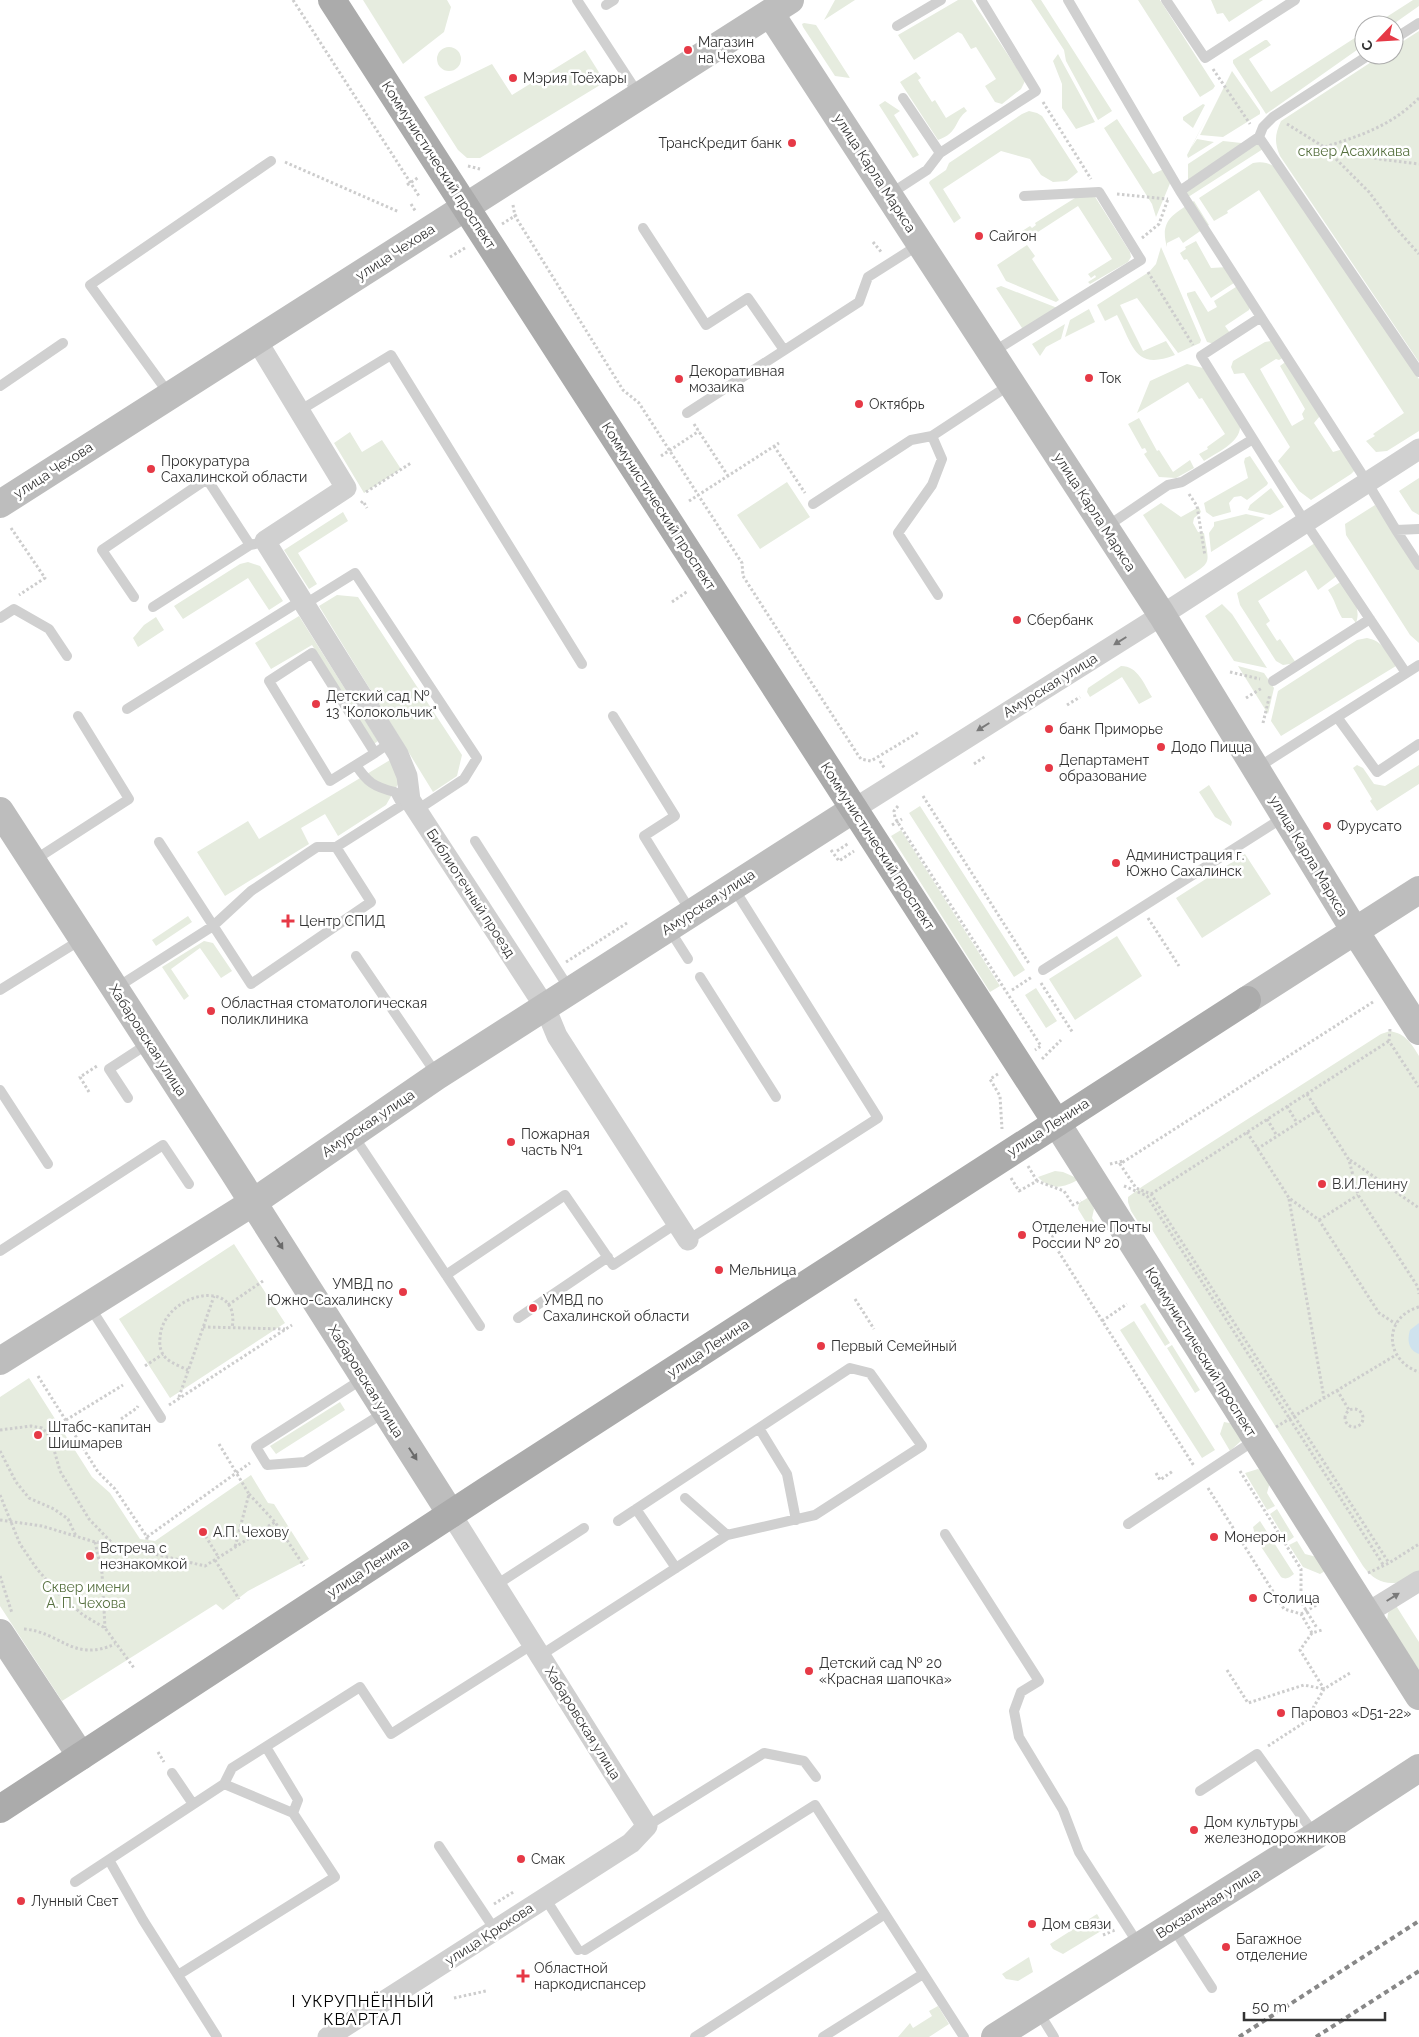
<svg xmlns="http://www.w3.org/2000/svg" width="1419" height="2037" viewBox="0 0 1419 2037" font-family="Raleway,sans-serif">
<rect width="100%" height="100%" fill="#fff"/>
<path fill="#e6ecdf" d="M363 0H447L451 7 444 32 403 64Z
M835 0H855L824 20Z
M958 0H972L1025 81 1021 89 1002 104 995 102 985 86 996 79 976 47 971 49 962 34 958 32 914 60 898 35Z
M1031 0H1041L1112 111 1098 120 1066 61 1064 50Z
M1138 0H1160L1215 86 1213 89 1200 97Z
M1211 0H1263L1229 22 1223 13 1217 14Z
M1413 0H1419V6L1392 25H1374Z
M804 23 816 25 850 78 835 76 803 27 802 24Z
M1419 31V362L1280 156C1274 142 1275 134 1281 121L1382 55H1394V47Z
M1364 32V45L1266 114 1233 63V60L1265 40H1267L1271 45 1249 59 1271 92Z
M437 59a12 12 0 1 1 24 0a12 12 0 1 1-24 0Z
M585 50 605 82 480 158H467L458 150 424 97 492 64 512 95Z
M1058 54 1095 122 1076 129 1062 108V84L1053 61Z
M1232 71 1260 111V114L1223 137 1200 135Z
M916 72 921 78 918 80 932 102 935 100 946 118 964 107 967 111C954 120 959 133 938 140L900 82Z
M885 101 900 111 894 115 919 155 913 158 879 105Z
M1203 104 1205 105 1193 128 1183 120V117Z
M1211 109 1191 148 1197 139 1214 142 1188 158 1187 155Z
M1029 111 1037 113 1042 116 1078 172 1067 181 1053 182 1041 175 1030 159 1001 151 943 189 961 218 954 223 929 183 930 181 946 170 949 163 1022 114Z
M1117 119 1153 174 1166 168 1171 181 1156 217 1152 204 1104 128Z
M1223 141 1260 145 1263 149 1182 201 1188 186V164Z
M1253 163C1270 160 1278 168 1288 180L1419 379V431L1387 451 1376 452 1366 441 1375 436 1373 434 1404 413 1259 190 1227 211 1228 213 1214 221 1199 198Z
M1092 192 1130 252 1131 257 1128 262 1090 284 1088 282 1096 277 1095 275 1091 278 1088 274 1112 259 1078 206 1024 241 1019 233 1030 226 1032 228 1036 225 1035 223 1083 193Z
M1194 201 1209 225 1183 243 1179 237 1167 243V247C1159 220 1174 214 1194 201Z
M1196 241 1211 268 1228 267 1237 281 1211 298 1187 259 1184 260 1180 253 1186 249 1185 247Z
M1027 245 1035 256 1032 259 1059 300 1056 302 1006 281 997 265Z
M1161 247 1201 340 1200 343 1178 353 1137 298 1120 305 1143 351 1166 341 1175 355C1134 371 1133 345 1117 315L1105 321 1097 305 1149 272 1156 264Z
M1239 285 1251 305 1249 310 1225 326 1230 333 1215 344 1207 342 1187 295V293L1195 291 1208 312 1217 307 1214 301Z
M1001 286 1060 309 1024 331 996 288Z
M1089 309 1095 322 1065 337 1070 320Z
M1065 324 1061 339 1046 347 1040 356 1032 344Z
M1271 341 1286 356 1279 360 1276 359 1260 369 1292 426 1304 419 1302 414 1305 409 1280 366 1288 360 1320 416 1314 423 1333 452 1343 449 1357 468 1351 474 1311 500 1299 491 1278 461 1290 447 1244 373 1234 374 1231 367 1233 361 1265 342Z
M1187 364 1203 368 1240 426C1241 442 1216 453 1204 461L1199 454 1208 449 1207 447 1225 434 1202 398 1199 399 1188 382 1137 413 1150 381Z
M1139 418 1157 451 1159 450 1173 472 1190 460 1194 468 1176 478 1159 477 1144 454 1147 452 1145 448 1142 449 1128 424Z
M350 432 362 452 382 440 401 469 364 493 334 443Z
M1250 456 1268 483 1267 485 1247 500 1241 496 1234 497 1229 503 1231 512 1213 517 1206 512 1204 503 1248 478 1244 462 1245 458Z
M1419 478V515L1412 511 1399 491Z
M787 482 810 517 760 549 737 515Z
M1271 488 1284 507 1270 515 1248 510 1250 505Z
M1161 503 1181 517 1199 507 1201 512 1194 518 1193 523 1198 532 1204 533C1209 565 1213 561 1185 579L1143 515Z
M1375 505 1419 569V643L1410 635 1346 535 1345 524Z
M343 512 348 521 298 553 317 584 309 589 284 550Z
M1246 514 1265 518 1211 552 1209 533 1214 526V522Z
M1315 543 1338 575 1318 590 1306 570 1258 601 1270 621 1266 624 1277 641 1280 639 1296 663 1283 665 1276 661 1240 605 1237 593Z
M248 562 260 566 283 601 269 610 248 578 183 619 174 606 240 564Z
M1342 581C1350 594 1362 607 1356 623L1352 618H1342C1336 608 1335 600 1328 590Z
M337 595 358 597 462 755 457 776 433 792 319 606Z
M1222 604 1232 614 1267 668 1234 661 1205 616Z
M299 616 378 741 374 744 312 645 271 669 255 643Z
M156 617 164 630 138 647 133 638 144 625Z
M1367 638C1383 641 1388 653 1396 666L1281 736 1271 721 1278 691 1357 640Z
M1121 666C1138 666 1144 684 1152 697L1139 704 1122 677 1090 697 1087 692 1088 688Z
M1238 666 1264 673 1274 688 1268 714Z
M390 760 401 779 386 805 338 836 325 814 301 828 309 844 225 896 197 852 248 821 259 839Z
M1357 765 1363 768 1374 784 1385 786 1419 765V784L1377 811 1370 801 1372 799 1353 768Z
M1209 785 1232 822 1231 826 1215 817 1199 792Z
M920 806 1025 970 1014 977 909 813Z
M901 830 1000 986 990 992 891 836Z
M1245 854 1271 894 1202 938 1176 898Z
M188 916 192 922 156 946 152 940Z
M1117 936 1142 976 1075 1020 1049 979Z
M204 941 213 943 232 971 221 978 200 948 171 969 189 996 184 1000 162 967Z
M1036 988 1057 1021 1046 1028 1025 995Z
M1390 1031C1406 1034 1411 1043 1419 1056V1573C1398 1587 1379 1588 1363 1566L1151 1228 1140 1225 1131 1211 1128 1202V1197L1143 1186 1381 1034Z
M1055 1171 1063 1172 1079 1179C1064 1188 1051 1191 1038 1177Z
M1089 1197 1094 1209 1092 1218 1100 1231 1094 1235 1078 1209 1079 1203Z
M234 1244 285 1323 170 1398 119 1319Z
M1145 1303 1170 1343 1165 1346 1140 1306Z
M1134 1321 1215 1450 1202 1458 1120 1330Z
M1172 1345 1200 1390 1195 1393 1167 1348Z
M29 1378 92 1477 110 1493 140 1539 155 1541 251 1475 268 1503 274 1504 309 1559 248 1591 223 1610 216 1604 62 1701 0 1606V1397Z
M340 1402 345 1410 276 1454 270 1446Z
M1224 1422 1235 1424 1242 1440 1230 1451 1220 1434Z
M1258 1469 1262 1471 1270 1482 1267 1493 1275 1506 1267 1510 1245 1473Z
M1277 1509 1294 1537 1287 1542 1270 1514Z
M1260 1521 1294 1574C1289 1578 1286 1580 1281 1577L1256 1539 1253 1527Z
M1297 1541 1305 1554 1317 1557 1325 1571 1320 1574 1303 1567 1289 1545Z
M1395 1604 1419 1642V1670L1387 1621 1388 1613Z
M1097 1914 1101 1921V1931L1063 1954 1053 1949 1050 1944Z
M1029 1957 1033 1972 1018 1981 1006 1979 1002 1974Z
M938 2006 949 2024 929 2037H898L910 2023 913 2028 932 2016 929 2011Z"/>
<path fill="#cfe2ee" d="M1419 1323V1354C1408 1350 1407 1340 1410 1330Z"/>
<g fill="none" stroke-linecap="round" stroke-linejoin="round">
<path stroke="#cdcdcd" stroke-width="3" stroke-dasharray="2.5 2.5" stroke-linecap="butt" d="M293 0 419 196
M1213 69 1250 124
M1419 98C1391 126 1360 136 1324 147L1369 192 1394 226 1419 254
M1043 102 1091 179
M1287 124 1324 147 1379 159 1419 164
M285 162 399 212
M468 166 480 169
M407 185 419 177
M1117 194 1168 199
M411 204 416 212
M513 205 515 216 623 390 639 403 742 563 743 576 858 755 861 759 871 761 919 732
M502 224 518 214
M1142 238 1159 224 1168 199
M873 242 882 253
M450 257 465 248
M1148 272 1193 345
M694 424 728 476
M774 446 805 493
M661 456 699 431
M366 492 411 463
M1189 494 1197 506 1205 556
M689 501 779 443
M361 503 363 501 367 508
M11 528 45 578 19 595
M672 602 688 591
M1230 672 1260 679
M1246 698 1262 688
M1067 705 1080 697
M1263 723 1270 694
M880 761 885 769
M974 764 986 756
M923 796 1030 965
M898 806 894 811 895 818 1041 1046 1035 1050
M892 825 902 819
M831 850 839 861 854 851
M837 851 849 843
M1148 918 1179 966
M566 962 627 923
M1041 983 1073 1033
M1012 990 1032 977
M1373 1002 1120 1164 1136 1188 1151 1194 1389 1563
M1390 1029 1389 1041 1419 1087
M1042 1059 1061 1040
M998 1074 990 1079 1000 1096 1002 1129
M89 1092 80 1077 97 1066
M1307 1094 1349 1160 1358 1195 1418 1287 1419 1294
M1287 1106 1297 1123
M1267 1119 1277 1136
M1247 1132 1289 1198 1319 1220 1379 1313 1396 1324
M1257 1149 1318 1110
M1350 1160 1419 1208
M1110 1164 1123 1161
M1028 1166 1037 1181
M1011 1178 1019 1191 1037 1181 1064 1191 1073 1205 1081 1201
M1124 1186 1147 1196 1384 1566
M1151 1194 1389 1041
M1289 1199 1324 1398
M1319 1220 1358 1195
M1075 1223 1050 1238 1194 1466
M855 1299 874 1329
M228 1305 263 1281
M1419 1307C1383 1317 1384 1360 1419 1372
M1102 1321 1127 1304
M203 1327 285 1329
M145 1366 163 1354
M188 1370C182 1367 173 1364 167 1359 161 1354 159 1346 160 1338 162 1293 242 1275 232 1328
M38 1376 98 1472 115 1489 147 1537 146 1552
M1337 1390 1349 1410
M179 1397 214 1296
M169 1405 292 1325
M1345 1418a9 9 0 1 1 18 0a9 9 0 1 1-18 0Z
M121 1419 137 1408 138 1406
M66 1420 123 1385
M1276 1427 1396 1355
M0 1430 31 1426 42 1428 47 1433 51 1439 60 1471 89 1519 112 1543
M219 1444 249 1494 235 1547
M0 1451 16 1482 29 1498 54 1509 68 1519 76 1536
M1240 1471 1301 1569V1602L1317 1628
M1156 1473 1160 1480 1173 1471
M1208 1488 1284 1609 1301 1614 1312 1633 1322 1630
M249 1494 275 1522 304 1566
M0 1495 20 1544 37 1569 58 1593 83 1615 105 1628 134 1668
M0 1520 42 1526 95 1542 112 1544 205 1566 275 1522
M203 1532 219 1558
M147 1537 250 1463
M95 1542 102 1573 105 1628
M215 1560 239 1599
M1368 1573 1389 1563 1419 1544
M0 1576 12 1613
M1301 1614 1320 1603
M24 1629C61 1632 73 1663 115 1644
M1312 1633 1300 1650 1324 1689
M1227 1670 1248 1703 1304 1685 1324 1689
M1268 1746 1305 1722 1324 1689 1350 1673
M158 1752 164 1762
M494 1904 515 1891
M1103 1935 1115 1930
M454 1998 486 1991"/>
<path stroke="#d0d0d0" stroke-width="10" d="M577 0 639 95
M1068 0 1180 191 1367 482 1396 530 1419 529
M1166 0 1205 58 1295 0
M606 5 614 0
M897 26 941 0
M1394 39 1419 23
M903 98 940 153
M1259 137 1419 372
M1180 191 1259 137 1263 127 1273 117 1369 55
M890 194 927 170 940 153 1036 91 981 0
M643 228 706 325 748 298 784 350
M1261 317 1201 356 1305 522 1406 673
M993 352 1141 260 1099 192 1024 196
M0 386 63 343
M169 394 90 285 271 161
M299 411 391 355 582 664
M687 413 859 302 868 277 920 244
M932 436 942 459 932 485 898 533 938 595
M813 504 911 440 932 436 1011 384
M1106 527 1168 485 1182 482 1253 439
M1396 530 1419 565
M134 597 102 550 207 479 250 545
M305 604 355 573 477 758 464 779 417 810
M153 607 250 545 255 544
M0 618 14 609 49 629 67 656
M1273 681 1370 619
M127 709 302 600
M613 716 675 816 644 836 691 912
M1337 717 1377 772 1419 744
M375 753 330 781 269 681 312 653 375 753 391 742
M356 765C367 782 374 787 395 792L402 805
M1257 768 1419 665
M475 841 570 990
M159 842 251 984 371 902 336 847
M33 861 129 799 78 716
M669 929 688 959
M356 956 437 1075
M1043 970 1284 817
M700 977 776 1097
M116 988 213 926 251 891 317 847H336L410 800
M0 990 82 939
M0 1090 48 1164
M128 1098 109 1069 149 1043
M353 1135 480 1326
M688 1240 878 1118 733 887
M0 1251 163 1145 189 1184
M446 1275 565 1195 613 1265 677 1223
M90 1307 161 1418
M518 1318 608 1257
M364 1378 256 1447 267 1465 305 1462 385 1412
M759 1428 787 1474 796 1520
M685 1498 727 1535
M636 1509 676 1568
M1128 1524 1255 1440
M945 1534 1039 1681 1021 1692 1014 1711 1019 1737 1063 1810 1079 1852 1139 1945
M496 1585 584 1528
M541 1655 727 1535 815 1515 922 1446 870 1373 850 1368 618 1521
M266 1747 298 1800 293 1813
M172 1773 193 1804
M1200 1791 1257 1754 1315 1835
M647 1826 764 1753 804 1761 816 1777
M439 1846 495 1930
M109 1860 143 1920 217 2037
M75 1882 224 1784 232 1768 360 1687 391 1734 533 1644
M545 1898 578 1950
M1172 1926 1212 1988
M585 1950 815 1805 964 2037
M178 1975 335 1877 293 1813 224 1784
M1038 2011 1054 2037
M695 2037 885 1914
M823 2037 923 1974"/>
<path stroke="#d0d0d0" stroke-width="21" d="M257 341 346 488 265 541 398 754 407 776 410 800 545 1007 557 1036 688 1240
M854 809 1162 615 1419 449
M1367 1613 1419 1581
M328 2037 631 1843 647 1826 451 1514"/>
<path stroke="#bdbdbd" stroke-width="28" d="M770 13 1162 615 1355 931 1419 1031
M0 504 790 0
M0 811 233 1171 451 1514
M1247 1000 1419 890
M1056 1122 1419 1696
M0 1361 252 1203 437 1076 854 809
M0 1633 81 1756
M995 2037 1315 1836 1419 1768"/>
<path stroke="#ababab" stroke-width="28" d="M332 0 1056 1122
M0 1809 486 1491 1247 1000"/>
<path stroke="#888" stroke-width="4" stroke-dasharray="5 4" stroke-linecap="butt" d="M1239 2037 1419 1921
M1316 2037 1419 1971"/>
</g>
<defs><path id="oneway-solid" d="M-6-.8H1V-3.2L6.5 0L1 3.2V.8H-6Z" transform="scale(1.25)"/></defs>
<g fill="#7a7a7a">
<use href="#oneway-solid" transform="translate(1120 641) rotate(148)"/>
<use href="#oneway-solid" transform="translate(983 727) rotate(148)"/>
<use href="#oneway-solid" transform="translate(1393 1597) rotate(-32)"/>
</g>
<g fill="#6a6a6a">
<use href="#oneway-solid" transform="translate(279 1243) rotate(57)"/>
<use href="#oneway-solid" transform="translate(413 1454) rotate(57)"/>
</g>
<g fill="#e63946" stroke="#fff" stroke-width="2">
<circle cx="688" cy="50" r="5"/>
<circle cx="513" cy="78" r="5"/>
<circle cx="792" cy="143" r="5"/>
<circle cx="979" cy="236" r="5"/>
<circle cx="1089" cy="378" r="5"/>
<circle cx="679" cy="379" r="5"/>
<circle cx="859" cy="404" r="5"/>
<circle cx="151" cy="469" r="5"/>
<circle cx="1017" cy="620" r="5"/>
<circle cx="316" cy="704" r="5"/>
<circle cx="1049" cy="729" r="5"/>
<circle cx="1161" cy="747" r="5"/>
<circle cx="1049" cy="768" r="5"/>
<circle cx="1327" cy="826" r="5"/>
<circle cx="1116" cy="863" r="5"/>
<path d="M285.5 913.5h5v5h5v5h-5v5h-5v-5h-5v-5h5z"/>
<circle cx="211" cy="1011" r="5"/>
<circle cx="511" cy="1142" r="5"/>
<circle cx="1322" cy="1184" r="5"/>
<circle cx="1022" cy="1235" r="5"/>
<circle cx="719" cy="1270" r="5"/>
<circle cx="403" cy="1292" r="5"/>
<circle cx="533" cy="1308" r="5"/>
<circle cx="821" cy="1346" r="5"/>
<circle cx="38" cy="1435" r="5"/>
<circle cx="203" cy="1532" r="5"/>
<circle cx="1214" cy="1537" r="5"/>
<circle cx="90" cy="1556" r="5"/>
<circle cx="1253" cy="1598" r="5"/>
<circle cx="809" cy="1671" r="5"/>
<circle cx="1281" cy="1713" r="5"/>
<circle cx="1194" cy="1830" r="5"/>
<circle cx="521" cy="1859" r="5"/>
<circle cx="21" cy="1901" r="5"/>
<circle cx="1032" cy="1924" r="5"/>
<circle cx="1226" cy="1947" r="5"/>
<path d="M520.5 1968.5h5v5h5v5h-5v5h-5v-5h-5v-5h5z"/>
</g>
<g text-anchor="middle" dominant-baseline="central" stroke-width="5" stroke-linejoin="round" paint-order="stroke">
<g font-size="14" fill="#333" stroke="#fff" text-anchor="start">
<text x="698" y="42">Магазин<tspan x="698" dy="16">на Чехова</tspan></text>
<text x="523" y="78">Мэрия Тоёхары</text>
<text x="782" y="143" text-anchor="end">ТрансКредит банк</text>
<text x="989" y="236">Сайгон</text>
<text x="689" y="371">Декоративная<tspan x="689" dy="16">мозаика</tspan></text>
<text x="1099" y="378">Ток</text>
<text x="869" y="404">Октябрь</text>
<text x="161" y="461">Прокуратура<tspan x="161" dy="16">Сахалинской области</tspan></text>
<text x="1027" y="620">Сбербанк</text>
<text x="326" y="696">Детский сад №<tspan x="326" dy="16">13 "Колокольчик"</tspan></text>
<text x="1059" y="729">банк Приморье</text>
<text x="1171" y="747">Додо Пицца</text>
<text x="1059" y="760">Департамент<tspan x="1059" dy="16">образование</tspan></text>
<text x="1337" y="826">Фурусато</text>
<text x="1126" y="855">Администрация г.<tspan x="1126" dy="16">Южно Сахалинск</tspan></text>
<text x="299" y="921">Центр СПИД</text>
<text x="221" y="1003">Областная стоматологическая<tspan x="221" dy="16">поликлиника</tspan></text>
<text x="521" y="1134">Пожарная<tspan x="521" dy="16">часть №1</tspan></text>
<text x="1332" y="1184">В.И.Ленину</text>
<text x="1032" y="1227">Отделение Почты<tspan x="1032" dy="16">России № 20</tspan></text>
<text x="729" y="1270">Мельница</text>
<text x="393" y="1284" text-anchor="end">УМВД по<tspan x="393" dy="16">Южно-Сахалинску</tspan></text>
<text x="543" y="1300">УМВД по<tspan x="543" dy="16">Сахалинской области</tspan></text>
<text x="831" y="1346">Первый Семейный</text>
<text x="48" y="1427">Штабс-капитан<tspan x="48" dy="16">Шишмарев</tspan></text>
<text x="213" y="1532">А.П. Чехову</text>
<text x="1224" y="1537">Монерон</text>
<text x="100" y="1548">Встреча с<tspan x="100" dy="16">незнакомкой</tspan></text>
<text x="1263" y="1598">Столица</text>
<text x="819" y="1663">Детский сад № 20<tspan x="819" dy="16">«Красная шапочка»</tspan></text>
<text x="1291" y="1713">Паровоз «D51-22»</text>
<text x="1204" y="1822">Дом культуры<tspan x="1204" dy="16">железнодорожников</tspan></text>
<text x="531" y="1859">Смак</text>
<text x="31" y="1901">Лунный Свет</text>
<text x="1042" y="1924">Дом связи</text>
<text x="1236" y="1939">Багажное<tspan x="1236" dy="16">отделение</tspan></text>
<text x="534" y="1968">Областной<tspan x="534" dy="16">наркодиспансер</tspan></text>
</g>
<g font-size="14" fill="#56703f" stroke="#fff">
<text x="1354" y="151">сквер Асахикава</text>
<text x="86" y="1587">Сквер имени<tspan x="86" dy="16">А. П. Чехова</tspan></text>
</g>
<g font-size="14" fill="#333" stroke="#fff">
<text transform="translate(439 165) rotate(57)">Коммунистический проспект</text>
<text transform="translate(875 173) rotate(57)">улица Карла Маркса</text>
<text transform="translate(395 252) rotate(-33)">улица Чехова</text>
<text transform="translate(53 470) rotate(-33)">улица Чехова</text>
<text transform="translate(659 506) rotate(57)">Коммунистический проспект</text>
<text transform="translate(1095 512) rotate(57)">улица Карла Маркса</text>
<text transform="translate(1050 685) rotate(-32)">Амурская улица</text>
<text transform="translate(878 846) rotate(57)">Коммунистический проспект</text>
<text transform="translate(1309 856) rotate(59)">улица Карла Маркса</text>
<text transform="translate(471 893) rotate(57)">Библиотечный проезд</text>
<text transform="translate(708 902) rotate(-33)">Амурская улица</text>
<text transform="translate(148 1040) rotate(57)">Хабаровская улица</text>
<text transform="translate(368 1123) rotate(-34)">Амурская улица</text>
<text transform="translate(1048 1127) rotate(-33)">улица Ленина</text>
<text transform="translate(708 1348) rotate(-33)">улица Ленина</text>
<text transform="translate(1201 1352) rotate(58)">Коммунистический проспект</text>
<text transform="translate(366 1381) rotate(58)">Хабаровская улица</text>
<text transform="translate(368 1568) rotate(-33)">улица Ленина</text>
<text transform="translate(583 1723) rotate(58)">Хабаровская улица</text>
<text transform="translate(1208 1903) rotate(-32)">Вокзальная улица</text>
<text transform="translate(489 1934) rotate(-33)">улица Крюкова</text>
</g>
<g font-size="16" letter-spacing="1" fill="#000" stroke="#fff">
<text x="363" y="2001">I УКРУПНЁННЫЙ<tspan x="363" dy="18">КВАРТАЛ</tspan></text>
</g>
</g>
<g transform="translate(1379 40) rotate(245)"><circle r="24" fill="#ffffff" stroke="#adadad"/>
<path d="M0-4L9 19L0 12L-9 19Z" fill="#e63946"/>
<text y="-8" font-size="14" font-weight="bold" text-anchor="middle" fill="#333333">С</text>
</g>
<path d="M1244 2012v8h141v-8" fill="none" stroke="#333333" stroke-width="2.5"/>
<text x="1252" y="2012" font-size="15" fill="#333333" stroke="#ffffff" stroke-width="4" paint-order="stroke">50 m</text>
</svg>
